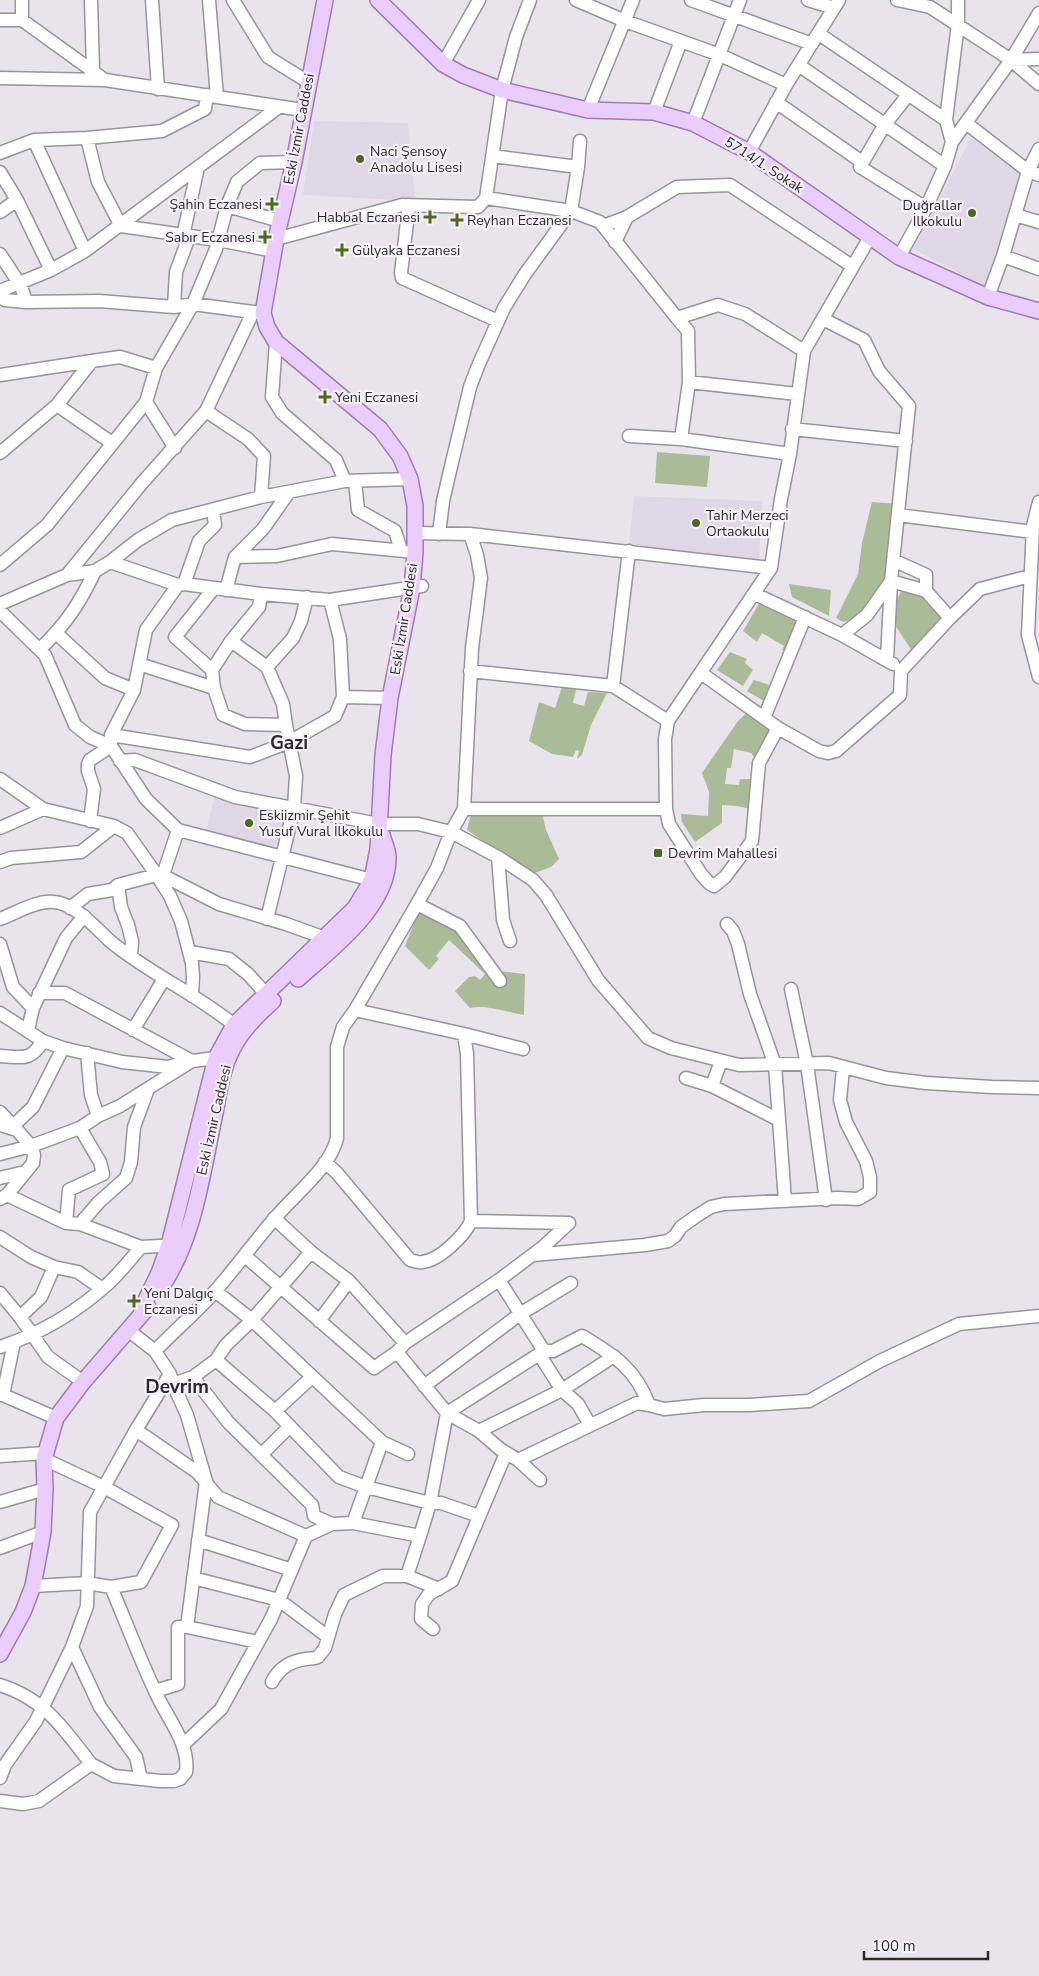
<svg xmlns="http://www.w3.org/2000/svg" width="1039" height="1976" viewBox="0 0 1039 1976" font-family="'Nunito Sans',sans-serif">
<rect width="100%" height="100%" fill="#e9e4ec"/>
<path fill="#dfd7e5" d="M314 121 408 123 415 201 303 195Z
M971 138 1024 177 986 287 913 249Z
M634 496 762 501 759 563 629 544Z
M216 792 292 810 289 836 265 852 205 835Z"/>
<path fill="#aabb97" d="M657 452 710 456 707 487 655 483Z
M872 502 899 504 891 581 862 616 843 622 836 618 858 574 862 543Z
M789 584 831 590 829 616 792 597Z
M904 585 926 591 947 614 912 651 889 616Z
M760 602 798 622 790 653 782 650 784 646 762 633 757 642 743 631Z
M730 652 747 659 745 663 753 670 743 686 717 670Z
M754 680 767 684 775 690 769 704 747 691Z
M562 687 576 689 573 703 584 706 588 692 607 693 591 725 582 755 577 759 579 751 576 750 573 757 552 754 529 741 539 702 555 708Z
M749 711 778 728 759 763 751 753 734 749 731 768H727L725 784 739 785 740 779H757L755 810 737 806 722 805V823L695 842 682 822 681 814 708 816 709 792 702 773 738 721Z
M472 809H541L546 830 559 859 551 867 532 874 467 830Z
M419 911 460 926 500 980V971L525 974 524 1015C507 1012 485 1004 470 1008L455 991 469 977 475 976 480 980 485 974 449 940 436 956 439 959 429 970 405 946Z"/>
<g fill="none" stroke-linecap="round" stroke-linejoin="round">
<g stroke="#98949b" stroke-width="15">
<path id="minor" d="M22 0V20
M91 0 93 70
M152 0 158 89
M209 0 217 97
M233 0 268 57 308 82
M576 0 625 21 720 55 786 85
M691 0 812 44
M808 0 834 8
M897 0 930 7 1011 60 1039 84
M0 20H22L105 80 303 110
M819 34 946 120
M1011 60 1039 59
M443 64 479 0
M800 66 945 166
M0 78 105 80
M908 95 885 124 860 167 926 208
M776 102 862 162
M588 110 633 0
M654 112 681 41
M693 123 740 0
M966 123 1028 171 1039 175
M87 138 98 182 121 226 218 240 274 251
M34 140 85 251
M952 142 1011 60 1039 13
M749 152 786 85 839 0
M0 153 34 140 87 138 162 131 205 109 207 95
M492 156 578 167
M0 172 17 200 51 270
M486 198 571 211 578 167 580 141
M409 205 401 273 402 278 498 321
M227 206 280 221
M0 212 17 200
M1015 215 1039 222
M603 226 627 217 677 187 730 185 852 266
M183 236 198 167
M276 239 402 205 478 207 486 198 502 90 516 37 530 0
M615 242 627 217
M0 254 21 286 26 302
M1003 256 1039 269
M899 257 926 208 945 166 952 142 946 120 958 24V0
M0 291 51 270 85 251 279 107
M0 297 5 300 26 302 99 301 174 307 193 304 253 312
M988 297 1003 256 1028 171 1039 149
M174 307 176 272 189 237
M677 318 688 331 689 382 681 439
M823 319 864 340 879 371 909 406 891 581 887 659
M276 342 272 397 282 413 336 460 345 481
M0 375 92 361
M689 382 797 394
M146 402 175 448
M57 405 112 443
M206 411 248 439 264 456 261 497
M792 429 906 441
M629 436 681 439 790 454
M0 453 57 405 92 361 120 357 156 368 193 304 216 249 227 206 237 182 260 163 294 162
M355 481 358 510 395 531 401 550
M1039 502 1033 526 1028 635 1039 677
M898 515 1033 532
M415 533 470 534 771 568
M439 534 443 501 449 475 470 387 478 366 504 308 525 274 571 211 600 222 677 318 718 305 745 314 804 351
M235 557 263 529 289 492
M893 560 926 575V591
M110 562 178 585 184 584 261 594 330 600 422 586
M0 565 47 525 146 402 156 368
M67 575 142 483 206 411 253 312 263 313
M891 581 867 615 842 635 893 664
M891 581 926 591 950 618
M184 584 199 541 215 525 213 510
M226 590 235 557 277 556 332 544 415 552
M261 594 259 607 231 641 212 670 214 688 223 715 245 724 286 725
M755 594 842 635
M330 600 340 639 343 697
M0 604 67 575 95 571 110 562 138 540 172 520 261 497 345 481 410 479
M0 611 45 655 75 725 90 737 111 746 146 799 178 830 163 875
M56 633 105 678 134 690
M231 641 267 667 283 704 286 725 296 776 294 808 267 919
M40 649C66 624 80 603 95 571
M139 664 214 688
M267 667 293 638 301 621 307 597
M212 670 175 637 214 588
M470 671 613 686 668 721 665 739 666 809 669 824 701 874 709 883 714 886 725 877 752 841 759 763 778 728
M701 673 778 728 819 751 828 753 836 751 900 695 901 671 950 618 980 589 1030 576
M613 686 629 551
M764 718 805 617
M668 721 771 568 781 499 790 454 804 351 870 237
M111 735 250 757 289 742 335 716 343 697 390 698
M120 761 135 760 235 797 379 824H418L451 832 498 857 533 880 546 895 598 980 648 1038 671 1048 739 1065 829 1063 886 1078 926 1083 992 1087 1039 1088
M0 779 43 809 114 826 127 833 156 874 170 896 181 921 192 963 193 977 192 996
M464 809H666
M90 821 94 789 88 771V764L90 760 111 746V735L134 690 146 630 178 585
M0 828 43 809
M178 830 372 880
M498 857 503 920 510 941
M0 862 11 858 81 852 114 826
M118 885 121 907 128 925 132 941 131 957
M417 904 460 926 500 981
M70 908 88 894 112 890 118 885 160 874 219 904 286 924 325 938
M0 919C16 913 37 900 54 902 74 903 96 928 110 941 148 973 195 993 234 1025
M727 924 733 931 738 944 750 994 775 1065 785 1201
M0 944 13 987 33 1008 28 1030
M190 952 229 959 248 974 266 994
M791 989 807 1064 826 1200
M39 993H65L192 1061
M33 1008 66 938 84 916
M355 1010 464 1034 523 1049
M0 1013 43 1041 63 1048 122 1062 168 1067 182 1063
M133 1030 164 979
M87 1053 91 1095 98 1116
M0 1056C22 1057 30 1062 43 1041
M686 1078 712 1086 779 1120
M712 1086 721 1061
M0 1112 17 1130
M0 1125 17 1130 31 1146 34 1155 33 1163 7 1195
M14 1125 33 1107 63 1048
M0 1154 31 1146 80 1128 98 1116 120 1106 192 1061 216 1058
M325 1162 337 1173 410 1260C414 1261 419 1263 422 1262 439 1261 465 1235 471 1221L467 1054 464 1034
M0 1178 25 1172
M0 1199 7 1195 66 1223 80 1224 141 1247 177 1245
M274 1218 311 1252 349 1281 405 1343 397 1352 447 1413 479 1431 500 1449 518 1460 540 1480
M471 1221 569 1223
M66 1223 69 1190 103 1174 100 1162 80 1128
M80 1224 99 1202 126 1178 131 1162 134 1127 148 1089
M0 1237 31 1257 54 1267 78 1272 101 1288
M533 1255 645 1245 668 1241 675 1236 681 1227 695 1217 711 1207 724 1204 838 1198 858 1199 870 1192V1177L866 1161 846 1122 840 1100 843 1068
M245 1256 374 1368 397 1352
M499 1280 544 1351
M215 1291 252 1320 382 1442 408 1454
M0 1293 20 1317 48 1357 83 1382
M20 1317 41 1297 54 1267
M319 1321 349 1281
M128 1330 155 1351 170 1374 173 1384 187 1415 206 1481 187 1627H178V1684L155 1691
M405 1343 499 1280 543 1247 569 1223
M0 1347C40 1334 79 1310 110 1282 121 1271 131 1259 141 1247
M155 1351C175 1330 198 1311 217 1289 237 1266 255 1241 275 1218 294 1195 331 1167 337 1138V1047L343 1027 355 1010 417 904 437 868 451 832 464 809 472 648 481 578 477 555 470 534
M539 1354 562 1390 578 1404 590 1425
M216 1360 275 1411 339 1477 366 1487 353 1523
M193 1377 228 1422 312 1505 314 1516 332 1524
M173 1384 193 1377 216 1360 226 1345 252 1320 311 1252
M424 1386 520 1314 571 1283
M0 1395H3L56 1418
M3 1395 14 1342
M275 1411 312 1377
M136 1430 197 1472 218 1497 306 1536 332 1524 353 1523 420 1536 430 1503 447 1413 544 1351H553L582 1336C614 1355 636 1369 649 1405L664 1409 704 1405H749L809 1401 880 1361 959 1324 1039 1316
M479 1431 562 1390 614 1356
M382 1442 366 1487 430 1503H441L479 1516
M261 1455 290 1426
M0 1456 45 1453
M518 1460 637 1403 649 1405
M0 1502 45 1489
M420 1536 407 1576 439 1589
M198 1540 292 1570
M0 1548 43 1532
M193 1578 279 1600 328 1637
M33 1586 87 1583 111 1587 141 1582 172 1525 104 1487 44 1459
M187 1627 258 1642
M433 1629 421 1619 422 1604 429 1594 452 1581 506 1453
M72 1647 100 1707 136 1757 141 1779
M272 1682C279 1668 290 1661 306 1659 311 1658 314 1659 318 1657L325 1648 335 1614 344 1595 383 1576H407
M0 1685C45 1699 64 1729 91 1764
M183 1745 221 1709 271 1619 306 1536
M0 1778 5 1765 36 1721 72 1647 87 1606 90 1512 136 1430 170 1374
M0 1801 23 1804 39 1801 91 1764 114 1776 160 1781H174L180 1779 186 1772C190 1743 166 1717 155 1691 139 1657 126 1622 111 1587"/>
</g>
<g stroke="#9e7eb2" stroke-width="18">
<path id="major" d="M378 0 443 64 463 75 502 90 588 110 654 112 693 123 749 152 899 257 988 297 1039 311
M298 979C331 949 389 907 388 857 388 850 384 842 382 835
M162 1286C195 1237 203 1169 215 1113 219 1092 222 1069 232 1050 241 1031 257 1015 273 1001
M141 1314 145 1302 159 1273 169 1245 216 1058 234 1025 355 908 372 880 378 849 383 755 390 698 412 588 415 552V506L410 479 400 456 380 429 276 342 267 327 263 313 276 239 294 162 325 0
M0 1654 23 1612 33 1586 43 1532 45 1489 44 1459 56 1418 83 1382 148 1307"/>
</g>
<use href="#minor" stroke="#fff" stroke-width="12"/>
<use href="#major" stroke="#eacdfb" stroke-width="15"/>
</g>
<g fill="#4c6a1f" stroke="#f6f1f9" stroke-width="2">
<circle cx="360" cy="159" r="5"/>
<path d="M269.5 196.5h5v5h5v5h-5v5h-5v-5h-5v-5h5z"/>
<circle cx="972" cy="213" r="5"/>
<path d="M427.5 209.5h5v5h5v5h-5v5h-5v-5h-5v-5h5z"/>
<path d="M454.5 212.5h5v5h5v5h-5v5h-5v-5h-5v-5h5z"/>
<path d="M262.5 229.5h5v5h5v5h-5v5h-5v-5h-5v-5h5z"/>
<path d="M339.5 242.5h5v5h5v5h-5v5h-5v-5h-5v-5h5z"/>
<path d="M322.5 389.5h5v5h5v5h-5v5h-5v-5h-5v-5h5z"/>
<circle cx="696" cy="523" r="5"/>
<circle cx="249" cy="823" r="5"/>
<rect x="653" y="848" width="10" height="10" rx="2.5"/>
<path d="M131.5 1293.5h5v5h5v5h-5v5h-5v-5h-5v-5h5z"/>
</g>
<g text-anchor="middle" dominant-baseline="central" stroke-width="4.5" stroke-linejoin="round" paint-order="stroke">
<g font-size="14" fill="#2c2a2d" stroke="#f6f1f9">
<text transform="translate(299 129) rotate(-79)">Eski İzmir Caddesi</text>
<text transform="translate(764 165) rotate(33)">5714/1. Sokak</text>
<text transform="translate(404 619) rotate(-81)">Eski İzmir Caddesi</text>
<text transform="translate(214 1120) rotate(-77)">Eski İzmir Caddesi</text>
</g>
<g font-size="14" fill="#2c2a2d" stroke="#f6f1f9" text-anchor="start">
<text x="370" y="151">Naci Şensoy<tspan x="370" dy="16">Anadolu Lisesi</tspan></text>
<text x="262" y="204" text-anchor="end">Şahin Eczanesi</text>
<text x="962" y="205" text-anchor="end">Duğrallar<tspan x="962" dy="16">İlkokulu</tspan></text>
<text x="420" y="217" text-anchor="end">Habbal Eczanesi</text>
<text x="467" y="220">Reyhan Eczanesi</text>
<text x="255" y="237" text-anchor="end">Sabır Eczanesi</text>
<text x="352" y="250">Gülyaka Eczanesi</text>
<text x="335" y="397">Yeni Eczanesi</text>
<text x="706" y="515">Tahir Merzeci<tspan x="706" dy="16">Ortaokulu</tspan></text>
<text x="259" y="815">Eskiizmir Şehit<tspan x="259" dy="16">Yusuf Vural İlkokulu</tspan></text>
<text x="668" y="853">Devrim Mahallesi</text>
<text x="144" y="1293">Yeni Dalgıç<tspan x="144" dy="16">Eczanesi</tspan></text>
</g>
<g font-size="19" font-weight="bold" fill="#2c292e" stroke="#f6f1f9">
<text x="289" y="743">Gazi</text>
<text x="177" y="1387">Devrim</text>
</g>
</g>
<path d="M864 1951v8h124v-8" fill="none" stroke="#2c2a2d" stroke-width="2.5"/>
<text x="872" y="1951" font-size="15" fill="#2c2a2d" stroke="#f6f1f9" stroke-width="4" paint-order="stroke">100 m</text>
</svg>
